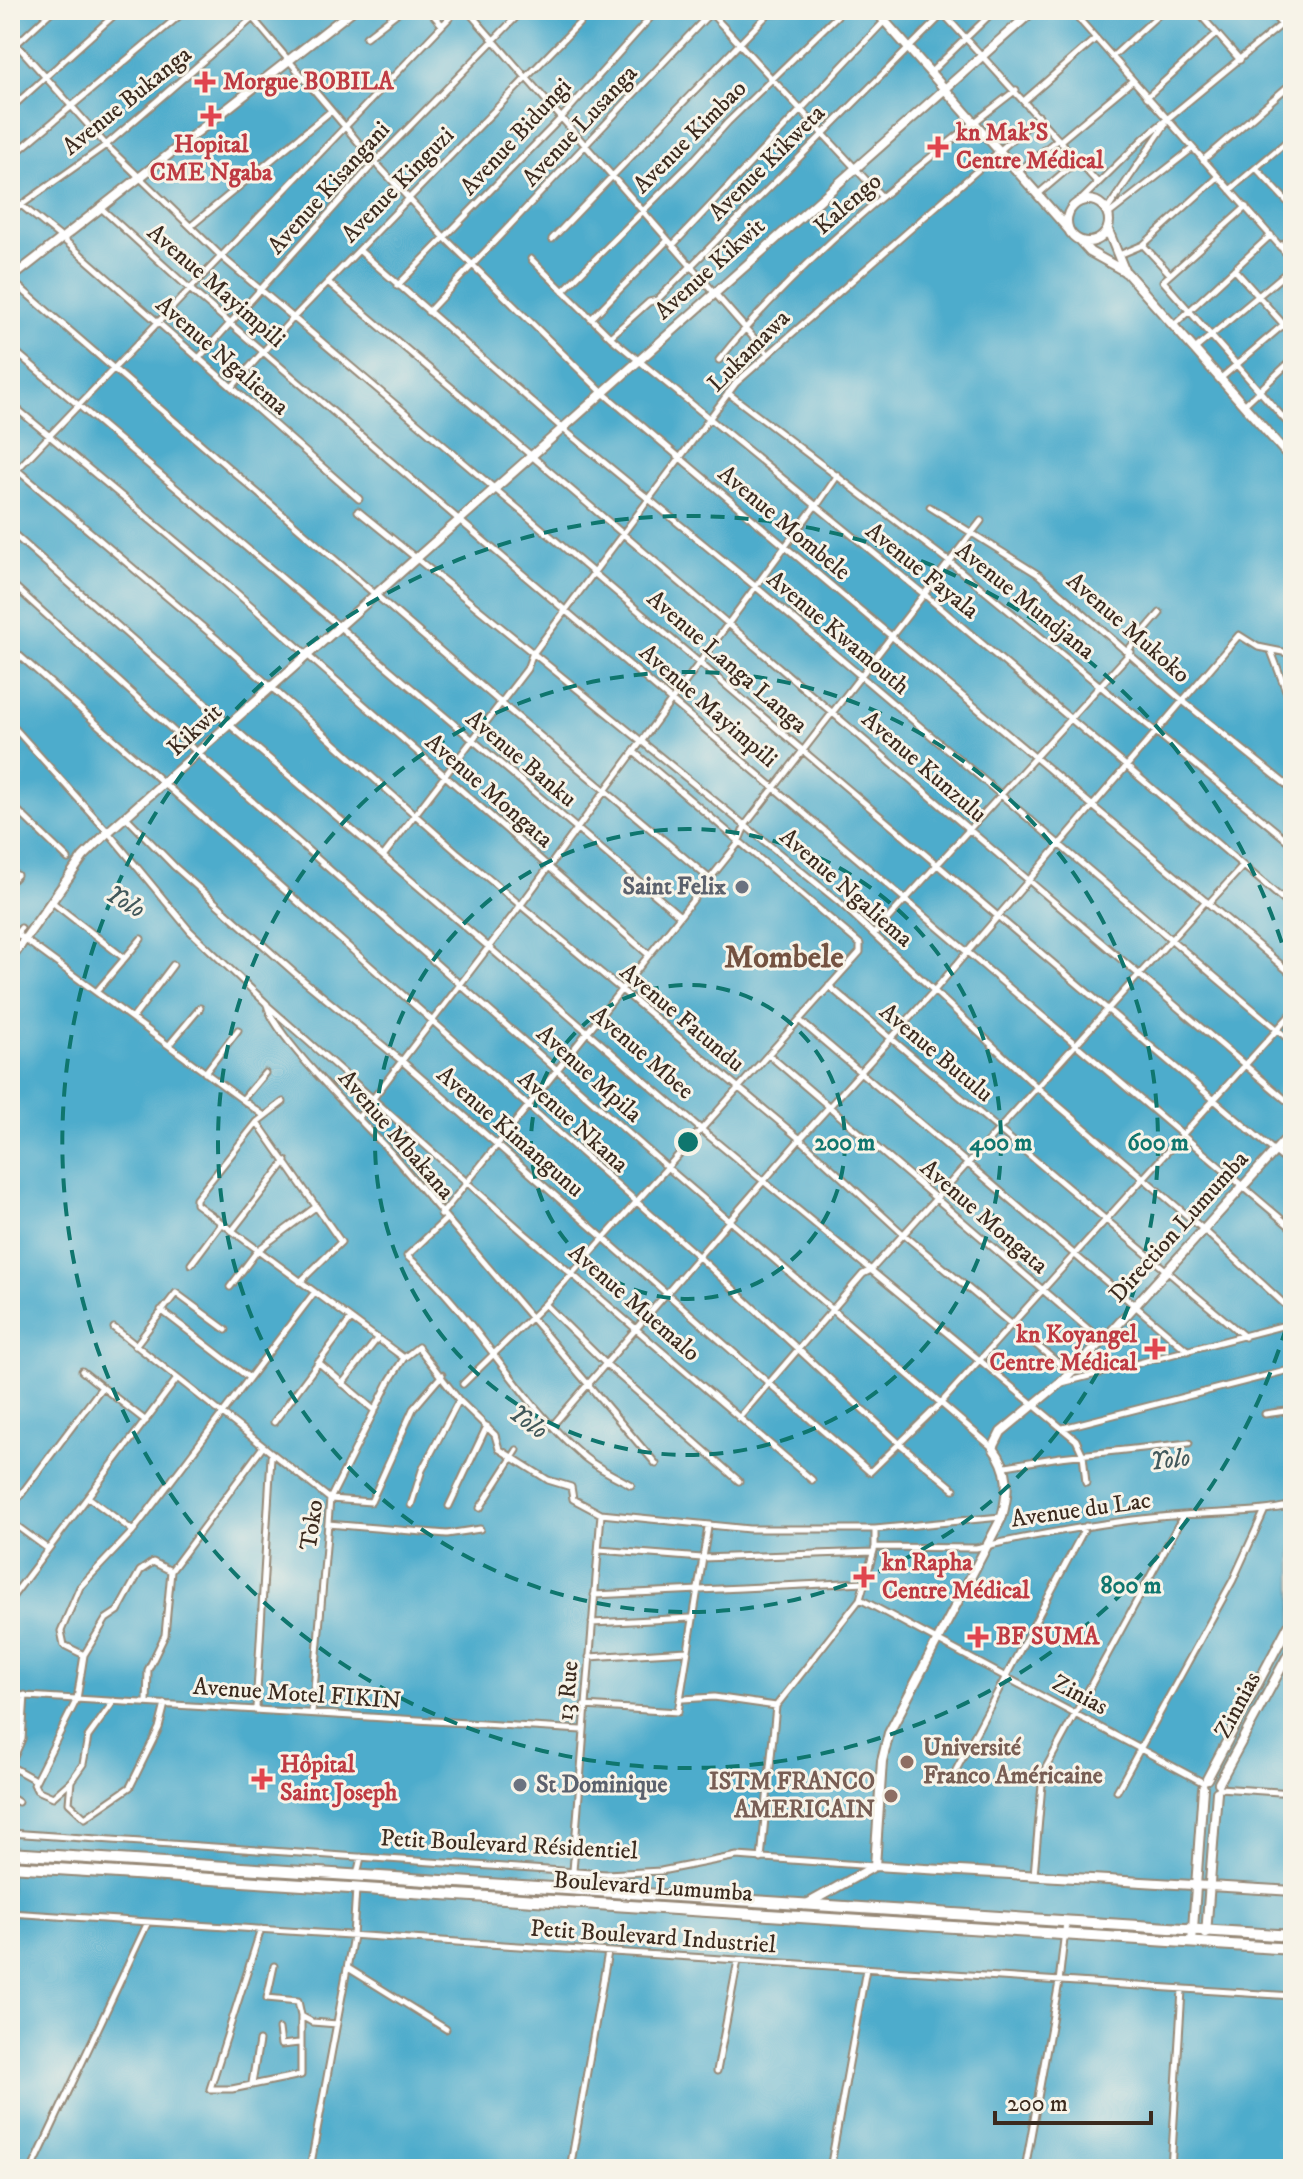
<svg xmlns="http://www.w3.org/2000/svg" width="1303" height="2179" viewBox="0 0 1303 2179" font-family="'IM FELL DW Pica',serif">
<rect width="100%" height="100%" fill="#f7f3e8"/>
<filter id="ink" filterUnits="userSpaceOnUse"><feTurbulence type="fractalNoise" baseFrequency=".0125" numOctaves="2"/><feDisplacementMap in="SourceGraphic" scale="16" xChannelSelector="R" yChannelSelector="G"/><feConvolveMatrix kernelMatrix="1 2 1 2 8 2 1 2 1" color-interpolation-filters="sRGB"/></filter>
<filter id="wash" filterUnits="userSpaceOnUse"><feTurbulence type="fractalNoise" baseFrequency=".006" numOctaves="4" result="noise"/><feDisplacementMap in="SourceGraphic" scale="32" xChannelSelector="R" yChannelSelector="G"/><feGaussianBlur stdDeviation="1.8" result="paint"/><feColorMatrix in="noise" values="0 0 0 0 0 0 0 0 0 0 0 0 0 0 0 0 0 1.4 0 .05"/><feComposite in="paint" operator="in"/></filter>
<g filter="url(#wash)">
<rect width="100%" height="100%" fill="#f2e7cf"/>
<path fill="#4daccc" stroke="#446b75" stroke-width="2" d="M10 10H1293V2169H10Z"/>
</g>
<g filter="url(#ink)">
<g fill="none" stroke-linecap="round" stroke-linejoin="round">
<g stroke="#968876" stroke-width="9">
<path id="street" d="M246 10 375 162 445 238 602 392 1293 975
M429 10 442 25
M467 10 767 353
M708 10 882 197
M940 10 1097 182
M1071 10 1293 261
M1196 10 1240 60
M1269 10 1282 25
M1079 20 1090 10
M10 37 106 145 222 257 1293 1167
M366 37 401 10
M10 50 53 10
M1112 57 1164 10
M930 73 995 10
M1147 97 1216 34
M1025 100 1095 39
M10 109 120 10
M1060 141 1132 81
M10 158 186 10
M1203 160 1293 82
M1256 168 1293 208
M1017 173 1058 139
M1230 190 1293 136
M1037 195 1077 161
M10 196 63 239 359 499
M1079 202 1144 138 1293 15
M1246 207 1163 281 1293 429
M102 209 191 290 513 566 1293 1229
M1107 210 1165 125
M10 213 106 145 262 10
M1109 214 1193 148
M191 226 331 111
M552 239 772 10
M673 245 895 10
M1143 245 1170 274
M1280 247 1293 236
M360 251 562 428 756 587 1293 1043
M1119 255 1143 245 1218 177
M531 259 610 337 925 595 1293 908
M1234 269 1293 335
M10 279 501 703 710 879
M329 283 1293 1106
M397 286 562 117 657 10
M563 291 691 163 728 122 843 10
M428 312 713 10
M591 319 668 240
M1174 325 1271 235
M610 337 649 302 657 300 947 10
M10 347 680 916
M1195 349 1293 267
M198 359 375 162 523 10
M719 360C803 255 910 172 1016 90
M1221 378 1283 325
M232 387 293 318 592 10
M728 393 951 563 1293 845
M10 403 215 574 648 954
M1244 405 1293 359
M10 464 218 640 458 853 800 1139 903 1234 1070 1373
M10 477 457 10
M816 507 838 475
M930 507 1039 575 1184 702 1293 790
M358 511 838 901 1039 1089 1204 1230 1293 1312
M10 531 230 725 703 1131 1076 1440 1083 1455 1086 1483
M10 582 200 755 668 1168 993 1448
M10 647 699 1257 900 1444 954 1489
M1128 650 1160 613
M1271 651 1293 709
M10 723 108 832 190 931 267 1004C271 1034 366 1125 391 1153 480 1256 567 1361 656 1464
M10 803 68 859
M127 818 175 867 298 976 403 1062 870 1472 940 1404 1293 1012
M384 855 527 669 532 655 736 383 1039 116
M10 882 17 875
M52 902 124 958
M1209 903 1243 866
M16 933 263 1115
M874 934 1131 652
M10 941 21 928
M829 986 1245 1337
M97 991 141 939
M267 1005 524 1233 812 1480
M133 1018 173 965
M799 1020 1188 1351
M169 1045 200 1008
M769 1055 1102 1341
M205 1073 238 1030
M243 1099 265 1073
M283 1102 257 1122 196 1199V1204L404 1358
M359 1117 520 906 815 506
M257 1122 341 1242 300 1282
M441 1215 737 845 746 824 981 521
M445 1220 407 1256C475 1314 515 1398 583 1456 597 1468 615 1476 631 1485
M232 1231 286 1161
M191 1264 221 1224
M230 1287 258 1250 317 1206
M545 1304 606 1364 739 1481
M161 1310 248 1377
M114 1328 330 1499 371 1502 413 1409 442 1375
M135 1346 176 1293 226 1330
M318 1362 375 1411
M82 1371 102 1387
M1062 1383 1293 1323
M342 1384 377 1339
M463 1384 545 1304 860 952V944L634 752
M1265 1414 1293 1410
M739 1418 863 1274 871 1270 1206 901
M274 1422 351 1319
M552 1426 800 1139 933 992 1239 635 1258 647 1293 654
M1063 1428 1293 1369
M1006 1466 1060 1457 1189 1443
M88 1497 133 1531
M411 1505 422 1470 459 1400
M449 1506 487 1426
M480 1508 517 1450
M10 1509 102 1387 146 1421
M10 1521 48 1549
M328 1524 447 1534 480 1529
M875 1547 976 1548C1044 1533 1113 1520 1183 1515 1220 1512 1256 1514 1293 1505
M599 1550 702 1558 873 1552
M171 1571 262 1448
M594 1595 865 1582
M860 1599 1204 1783
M10 1600 176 1380
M592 1623 691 1618
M84 1655 64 1645 61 1631 80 1587 133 1531 314 1293
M589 1657 687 1651
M10 1695 582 1730
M683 1699 714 1697 776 1706
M114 1701 88 1737 83 1764 71 1781 69 1803 85 1818 130 1787 159 1728 165 1704
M584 1706 678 1712 708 1527
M256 1708 271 1457
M312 1713 330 1499 390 1380 404 1358 418 1347 459 1400 495 1435 499 1449 548 1480 571 1487 573 1499 601 1514 749 1529H875L1001 1517
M10 1766 22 1739 25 1695
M10 1766 35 1780
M955 1772 1086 1526
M71 1781 53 1797 37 1790 34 1784 77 1699 84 1655 106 1619 118 1611 140 1571 153 1562 171 1571 165 1635 148 1670 147 1703
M1219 1788 1293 1793
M1117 1791 1233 1580 1264 1512
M10 1797 18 1802
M10 1833 606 1874 661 1871 737 1856 874 1866
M761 1859 776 1706 860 1599 875 1547V1529
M573 1871 601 1514
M357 1875 361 1857
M1034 1875 1043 1773 1183 1516
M10 1913 1293 1996
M261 1929 210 2089H232L301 2075V2016L312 2022 337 2024
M274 1966 267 1998 298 2001 301 2015
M348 1968 446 2029
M279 2029 281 2045 299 2043
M717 2071 738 1960
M252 2083 259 2041
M32 2169 148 1922
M310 2169 353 1936 356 1889
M570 2169 608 1952
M830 2169 866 1969
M1025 2169 1059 1982 1066 1922
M1171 2169 1182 1990"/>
</g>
<g stroke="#968876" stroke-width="12">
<path id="secondary" d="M875 10 1069 230
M1067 221a21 21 0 1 1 42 0a21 21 0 1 1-42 0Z
M1108 230 1125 272
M1080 241 1090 252 1126 272 1293 461
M10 279 353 10
M10 960 83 857 108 832 1034 10
M1207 1779 1293 1617
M1219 1783 1293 1646
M875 1866 1293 1891
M805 1905 875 1866 882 1761 889 1733 1002 1517C1009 1490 1010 1470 993 1448L1001 1432 1060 1383 1103 1341 1293 1131
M1206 1934 1217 1792
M1192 1943 1203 1788"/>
</g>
<g stroke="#968876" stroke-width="14">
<path id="highway" d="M10 1853 1293 1936
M10 1866 1293 1949"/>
</g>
<use href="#street" stroke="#fff" stroke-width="5"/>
<use href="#secondary" stroke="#fff" stroke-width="8"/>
<use href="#highway" stroke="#fff" stroke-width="10"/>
</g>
</g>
<g fill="none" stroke="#0f766e" stroke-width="4" stroke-dasharray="14 10">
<circle cx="688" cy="1142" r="157"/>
<circle cx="688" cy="1142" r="313"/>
<circle cx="688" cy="1142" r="470"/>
<path d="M1293 1304A626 626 0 1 1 1293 980"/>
</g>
<g fill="#e0444e" stroke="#f7f3e8" stroke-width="3">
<path d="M201 70h8v8h8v8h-8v8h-8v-8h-8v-8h8z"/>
<path d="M207 104h8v8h8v8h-8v8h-8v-8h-8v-8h8z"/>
<path d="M934 135h8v8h8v8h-8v8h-8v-8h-8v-8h8z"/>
<path d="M1151 1337h8v8h8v8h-8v8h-8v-8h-8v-8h8z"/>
<path d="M860 1565h8v8h8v8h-8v8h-8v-8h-8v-8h8z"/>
<path d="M974 1625h8v8h8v8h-8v8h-8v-8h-8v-8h8z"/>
<path d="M258 1767h8v8h8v8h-8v8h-8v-8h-8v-8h8z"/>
</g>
<g fill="#6b7280" stroke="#f7f3e8" stroke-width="3">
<circle cx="742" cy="887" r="8"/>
<circle cx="520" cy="1785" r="8"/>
</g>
<g fill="#8d6e63" stroke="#f7f3e8" stroke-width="3">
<circle cx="907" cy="1762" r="8"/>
<circle cx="891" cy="1796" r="8"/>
</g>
<g text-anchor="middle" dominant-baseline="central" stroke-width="6" stroke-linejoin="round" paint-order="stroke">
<g font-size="24" font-weight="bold" fill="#be3a42" stroke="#f7f3e8" text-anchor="start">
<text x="223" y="82">Morgue BOBILA</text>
<text x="956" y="133">kn Mak'S<tspan x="956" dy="28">Centre Médical</tspan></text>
<text x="211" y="145" text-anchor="middle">Hopital<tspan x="211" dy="28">CME Ngaba</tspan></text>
<text x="1137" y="1335" text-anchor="end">kn Koyangel<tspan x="1137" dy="28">Centre Médical</tspan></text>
<text x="882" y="1563">kn Rapha<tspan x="882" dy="28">Centre Médical</tspan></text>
<text x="996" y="1637">BF SUMA</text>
<text x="280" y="1765">Hôpital<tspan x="280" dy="28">Saint Joseph</tspan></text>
</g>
<g font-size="24" fill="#3b2a1e" stroke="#f7f3e8">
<text transform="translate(127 101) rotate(-39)">Avenue Bukanga</text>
<text transform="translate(580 126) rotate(-47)">Avenue Lusanga</text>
<text transform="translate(516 137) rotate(-47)">Avenue Bidungi</text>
<text transform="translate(690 137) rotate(-45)">Avenue Kimbao</text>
<text transform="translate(767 163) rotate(-45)">Avenue Kikweta</text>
<text transform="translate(398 185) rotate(-46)">Avenue Kinguzi</text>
<text transform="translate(329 188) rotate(-48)">Avenue Kisangani</text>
<text transform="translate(848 204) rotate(-41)">Kalengo</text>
<text transform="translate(710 269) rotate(-42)">Avenue Kikwit</text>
<text transform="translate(216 286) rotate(41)">Avenue Mayimpili</text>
<text transform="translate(749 351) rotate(-45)">Lukamawa</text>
<text transform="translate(222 356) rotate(41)">Avenue Ngaliema</text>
<text transform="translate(784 523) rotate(40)">Avenue Mombele</text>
<text transform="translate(922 571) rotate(39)">Avenue Fayala</text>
<text transform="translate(1025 601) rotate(39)">Avenue Mundjana</text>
<text transform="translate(1128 628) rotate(41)">Avenue Mukoko</text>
<text transform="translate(838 633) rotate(40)">Avenue Kwamouth</text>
<text transform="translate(727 662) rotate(41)">Avenue Langa Langa</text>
<text transform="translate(708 706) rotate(41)">Avenue Mayimpili</text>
<text transform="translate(195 730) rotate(-43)">Kikwit</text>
<text transform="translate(521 759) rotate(40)">Avenue Banku</text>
<text transform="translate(924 767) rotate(41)">Avenue Kunzulu</text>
<text transform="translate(489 791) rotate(41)">Avenue Mongata</text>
<text transform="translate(846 888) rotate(41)">Avenue Ngaliema</text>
<text transform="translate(682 1018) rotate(40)">Avenue Fatundu</text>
<text transform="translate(642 1053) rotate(41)">Avenue Mbee</text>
<text transform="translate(936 1053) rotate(40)">Avenue Butulu</text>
<text transform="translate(589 1074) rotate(42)">Avenue Mpila</text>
<text transform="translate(573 1122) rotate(42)">Avenue Nkana</text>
<text transform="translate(510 1132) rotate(41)">Avenue Kimangunu</text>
<text transform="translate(396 1135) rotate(49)">Avenue Mbakana</text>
<text transform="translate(984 1217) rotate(41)">Avenue Mongata</text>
<text transform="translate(1179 1227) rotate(-48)">Direction Lumumba</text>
<text transform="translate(634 1303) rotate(41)">Avenue Muemalo</text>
<text transform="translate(1081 1510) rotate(-8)">Avenue du Lac</text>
<text transform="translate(312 1525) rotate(-82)">Toko</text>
<text transform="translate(568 1691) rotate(-85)">13 Rue</text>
<text transform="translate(297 1694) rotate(4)">Avenue Motel FIKIN</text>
<text transform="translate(1080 1695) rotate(28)">Zinias</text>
<text transform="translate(1238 1705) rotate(-62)">Zinnias</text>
<text transform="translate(509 1845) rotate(3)">Petit Boulevard Résidentiel</text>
<text transform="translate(653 1887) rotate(4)">Boulevard Lumumba</text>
<text transform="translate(653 1937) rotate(4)">Petit Boulevard Industriel</text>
</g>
<g font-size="24" font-weight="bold" fill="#5b616d" stroke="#f7f3e8" text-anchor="end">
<text x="726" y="887">Saint Felix</text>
<text x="536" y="1785" text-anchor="start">St Dominique</text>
</g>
<g font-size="24" font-weight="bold" fill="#785e54" stroke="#f7f3e8" text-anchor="start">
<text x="923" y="1748">Université<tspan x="923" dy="28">Franco Américaine</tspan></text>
<text x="875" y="1782" text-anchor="end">ISTM FRANCO<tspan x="875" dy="28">AMERICAIN</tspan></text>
</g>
<g font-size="26" font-style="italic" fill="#41585b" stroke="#f7f3e8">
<text transform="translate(125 902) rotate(30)">Yolo</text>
<text transform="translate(528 1422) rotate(36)">Yolo</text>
<text transform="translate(1170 1460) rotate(-7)">Yolo</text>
</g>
<g font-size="32" font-weight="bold" fill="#745241" stroke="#f7f3e8">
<text x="784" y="958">Mombele</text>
</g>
</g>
<circle cx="688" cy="1142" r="12" fill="#0f766e" stroke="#f7f3e8" stroke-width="4"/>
<g font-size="24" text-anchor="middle" font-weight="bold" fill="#0f766e" stroke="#f7f3e8" stroke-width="6" stroke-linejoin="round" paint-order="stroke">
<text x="845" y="1150">200 m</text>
<text x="1001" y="1150">400 m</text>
<text x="1158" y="1150">600 m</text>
<text x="1131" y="1593">800 m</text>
</g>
<rect width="1303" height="2179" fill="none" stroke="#f7f3e8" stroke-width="40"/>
<path d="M995 2111v12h156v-12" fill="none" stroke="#3b2a1e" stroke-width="4"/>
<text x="1007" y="2111" font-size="24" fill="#3b2a1e" stroke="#f7f3e8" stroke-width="6" paint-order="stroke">200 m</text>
</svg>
